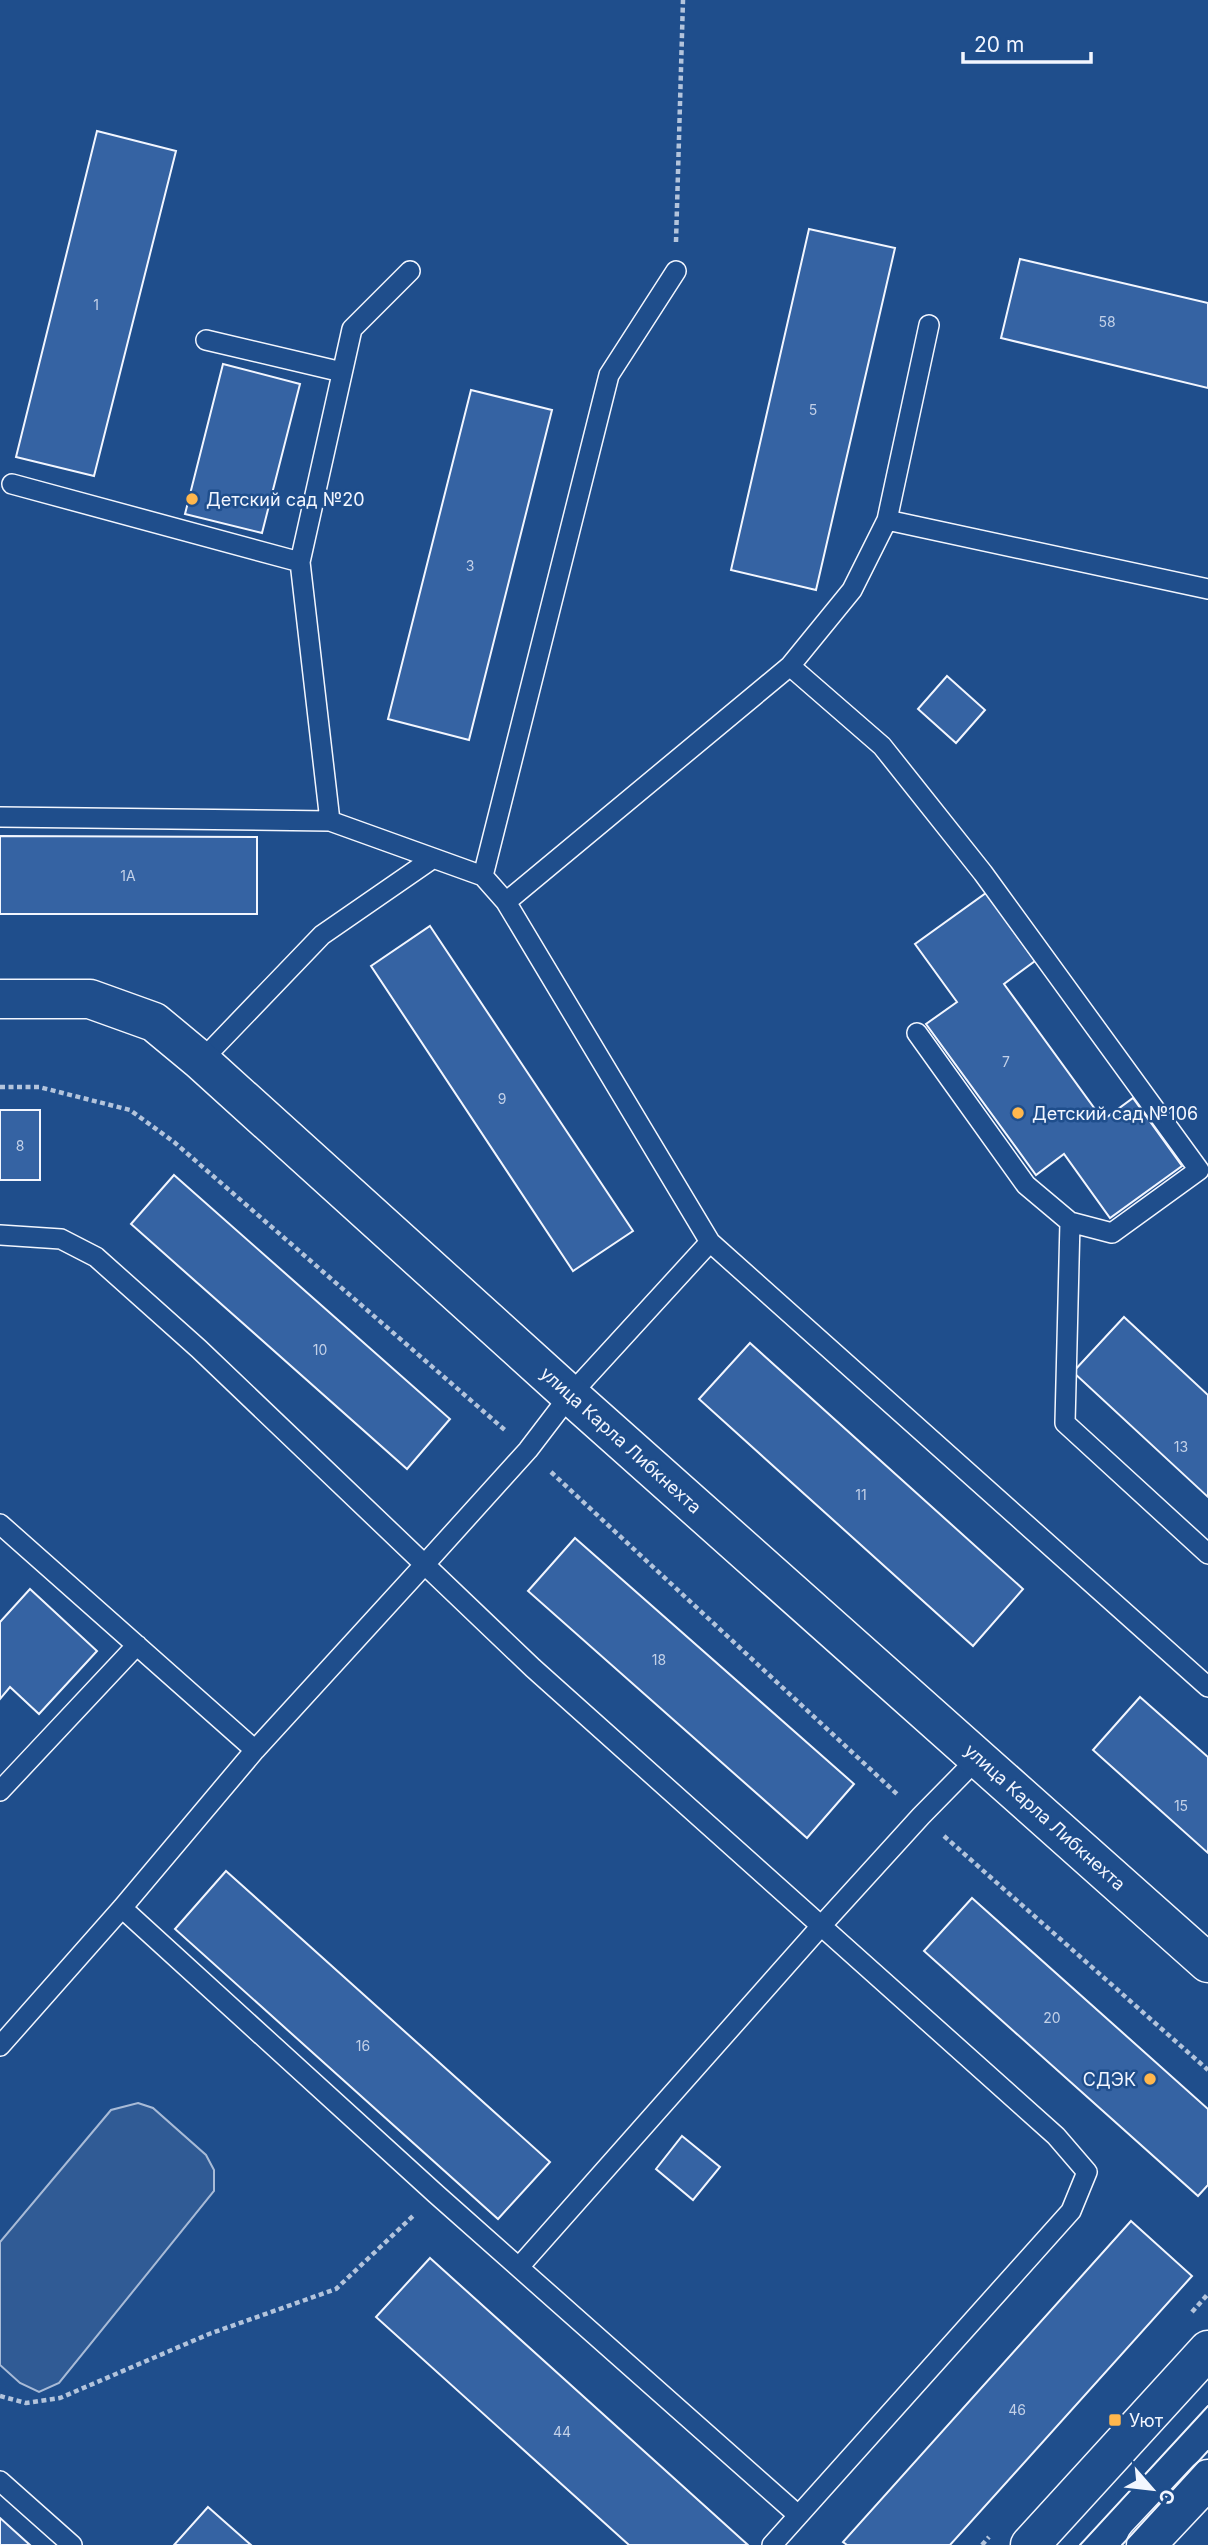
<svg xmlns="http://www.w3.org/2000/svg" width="1208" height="2545" viewBox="0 0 1208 2545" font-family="Inter,sans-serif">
<rect width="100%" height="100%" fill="#1f4e8c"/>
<path fill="#305b95" stroke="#a8bbd7" stroke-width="2" d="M138 2103 153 2108 206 2155 214 2170V2191L59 2383 39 2392 20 2383 0 2365V2242L111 2110Z"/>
<path fill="#3563a3" stroke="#f2f6ff" stroke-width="2" d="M97 131 176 151 94 476 16 457Z
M809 229 895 248 816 590 731 570Z
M1020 259 1208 303V388L1001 338Z
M223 364 300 384 262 533 185 514Z
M471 390 552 410 469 740 388 719Z
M947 676 985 710 956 743 918 709Z
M0 836 257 837V914H0Z
M986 893 1035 961 1004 984 1103 1120 1133 1098 1182 1166 1110 1218 1064 1154 1036 1175 926 1024 957 1002 915 944Z
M430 926 633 1231 573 1271 371 966Z
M0 1110H40V1180H0Z
M174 1175 450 1419 407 1469 131 1224Z
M1124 1317 1208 1395V1497L1073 1372Z
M750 1343 1023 1589 973 1646 699 1399Z
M575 1538 854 1784 807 1838 528 1591Z
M30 1589 97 1651 39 1714 10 1687 0 1699V1622Z
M1140 1697 1208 1757V1853L1093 1750Z
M226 1871 550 2162 498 2219 175 1929Z
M972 1898 1208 2109V2185L1198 2196 924 1951Z
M682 2136 720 2167 693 2200 656 2169Z
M1131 2221 1192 2276 950 2545H847L843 2542Z
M430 2258 748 2545H629L376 2317Z
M208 2507 251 2545H174Z
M0 2518 30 2545H0Z"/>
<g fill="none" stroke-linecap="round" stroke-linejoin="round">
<g stroke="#f2f6ff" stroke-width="22">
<path id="service" d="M206 340 342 372
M12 484 300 562
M887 520 1208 589
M790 666 882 746 983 873 1199 1170 1112 1233 1070 1222 1026 1185 917 1033
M0 817 330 821 483 876 506 902 710 1242 1208 1687
M330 821 300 562 352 329 410 271
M483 876 609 375 676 271
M506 902 790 666 852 590 887 520 929 325
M201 1061 322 935 432 859
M1070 1222 1065 1423 1208 1554
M0 1235 61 1239 96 1257 199 1349 533 1668 1056 2136 1087 2172 1071 2211 772 2545
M0 1524 255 1750
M0 1791 137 1645
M122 1908 436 2194 798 2515
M0 2046 122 1908 255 1750 425 1564 528 1450 570 1395 710 1242
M519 2267 821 1926 921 1816 978 1758
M0 2481 72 2545"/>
</g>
<g stroke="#f2f6ff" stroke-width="41">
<path id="minor" d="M0 999H90L154 1022 201 1061 570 1395 1208 1963"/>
</g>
<g stroke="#f2f6ff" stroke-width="41">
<path id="secondary" d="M1030 2545 1208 2350
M1146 2545 1208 2479"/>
</g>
<path stroke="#b3c4dc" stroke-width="4.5" stroke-dasharray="5 3.5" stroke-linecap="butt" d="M676 242 683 0
M0 1087H39L130 1110 174 1142 506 1431
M551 1472 898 1795
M944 1836 1208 2070
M1192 2312 1208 2294
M0 2396 26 2403 60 2398 209 2334 336 2289 413 2216
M982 2545 989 2537"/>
<use href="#service" stroke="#1f4e8c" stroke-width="19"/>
<use href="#minor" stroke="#1f4e8c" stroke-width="38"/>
<use href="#secondary" stroke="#1f4e8c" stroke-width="38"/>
<path stroke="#f2f6ff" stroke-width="2" d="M1080 2545 1208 2406
M1122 2545 1208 2451"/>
</g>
<g fill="#ffb74d" stroke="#1f4e8c" stroke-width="2.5">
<circle cx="192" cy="499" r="7"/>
<circle cx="1018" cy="1113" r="7"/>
<circle cx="1150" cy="2079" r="7"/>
<rect x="1108" y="2413" width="14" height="14" rx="3.5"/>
</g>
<g text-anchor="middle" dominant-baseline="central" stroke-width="5" stroke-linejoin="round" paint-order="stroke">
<g font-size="14" fill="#c3d1e8">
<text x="96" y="304">1</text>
<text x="1107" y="321">58</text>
<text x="813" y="409">5</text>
<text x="470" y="565">3</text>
<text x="128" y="875">1А</text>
<text x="1006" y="1061">7</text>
<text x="502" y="1098">9</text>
<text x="20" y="1145">8</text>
<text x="320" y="1349">10</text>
<text x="1181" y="1446">13</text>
<text x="861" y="1494">11</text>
<text x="659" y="1659">18</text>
<text x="1181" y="1805">15</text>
<text x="1052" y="2017">20</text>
<text x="363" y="2045">16</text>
<text x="1017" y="2409">46</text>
<text x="562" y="2431">44</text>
</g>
<g font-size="18" fill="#f2f6ff" stroke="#1f4e8c" text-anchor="start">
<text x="206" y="499">Детский сад №20</text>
<text x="1032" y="1113">Детский сад №106</text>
<text x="1136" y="2079" text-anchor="end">СДЭК</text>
<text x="1129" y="2420">Уют</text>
</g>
<g font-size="18" fill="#f2f6ff" stroke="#1f4e8c">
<text transform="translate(621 1440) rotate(42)">улица Карла Либкнехта</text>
<text transform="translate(1045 1817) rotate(42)">улица Карла Либкнехта</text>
</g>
</g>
<g transform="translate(1152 2489) rotate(118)" stroke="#1f4e8c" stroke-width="5" paint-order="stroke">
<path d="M0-5L12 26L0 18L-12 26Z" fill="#f2f6ff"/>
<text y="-10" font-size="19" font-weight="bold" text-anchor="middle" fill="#f2f6ff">С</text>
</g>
<path d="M963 52v10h128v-10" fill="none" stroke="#f2f6ff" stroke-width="3.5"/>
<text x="974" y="52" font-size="21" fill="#f2f6ff" stroke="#1f4e8c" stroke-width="5" paint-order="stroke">20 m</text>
</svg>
